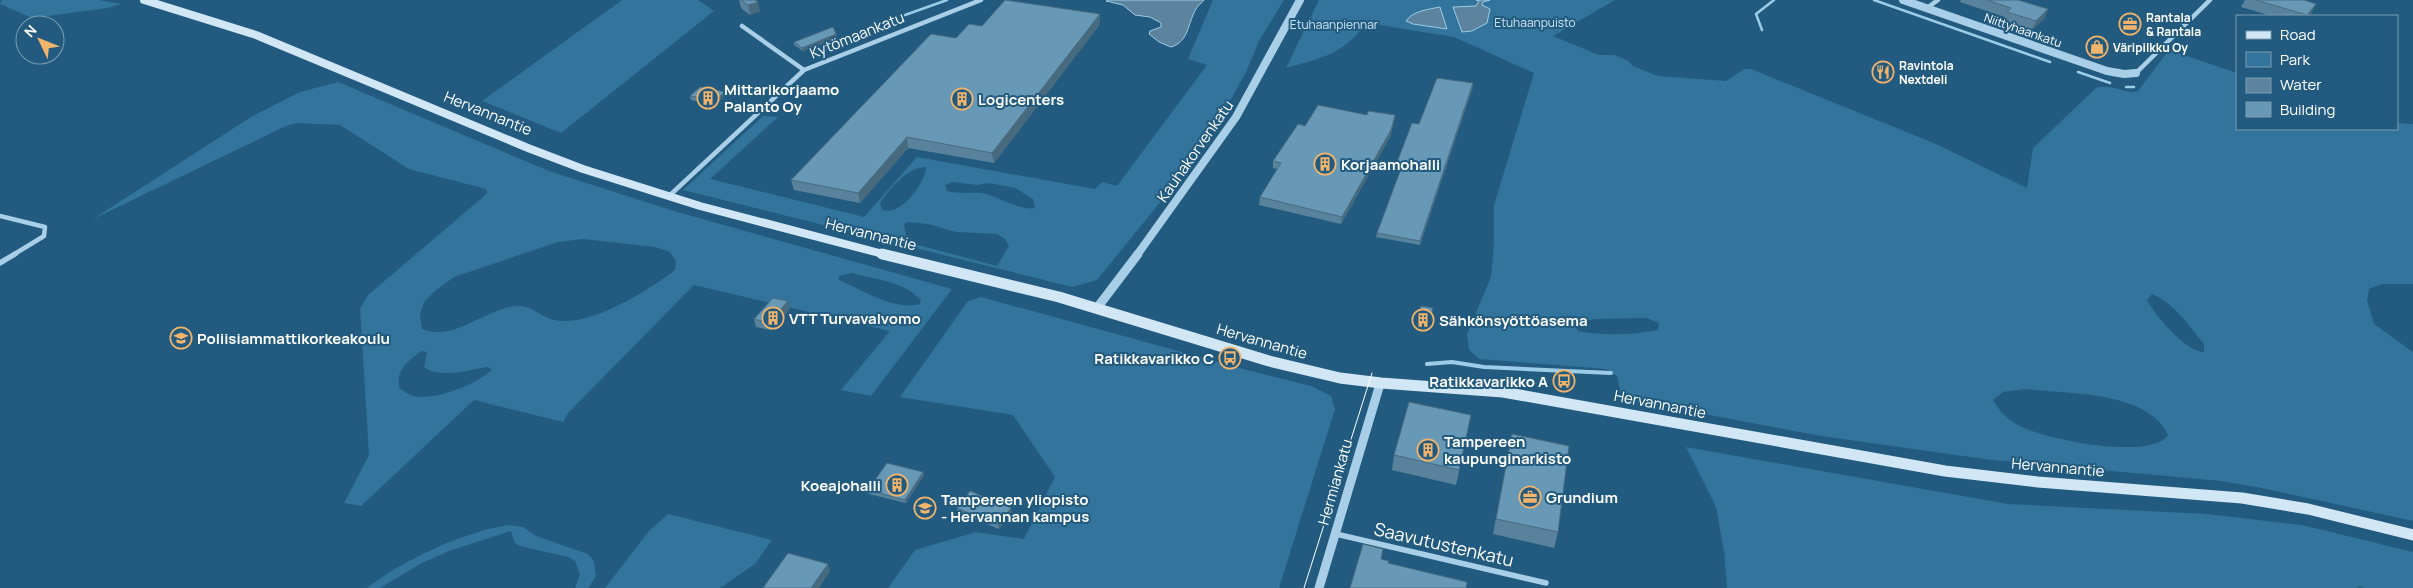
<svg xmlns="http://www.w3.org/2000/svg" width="2413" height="588" viewBox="0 0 2413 588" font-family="Manrope,sans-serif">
<rect width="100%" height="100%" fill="#225b7f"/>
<path fill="#32749b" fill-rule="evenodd" d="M2 0H99L121 4 108 8 32 18 0 4Z
M622 0H698L714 11 561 133 482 101Z
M1213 0H1284L1259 41 1246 72 1224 112 1162 200 1097 280 1072 287 683 190 763 116 778 117 710 179 864 217 917 157 1095 189 1102 182 1117 186 1207 65 1188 59ZM925 167 926 170C922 186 901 216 882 210L880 203C890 189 906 168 925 167ZM953 182 977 185 989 183 1015 188 1033 199 1035 208C1021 211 1001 198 986 194 974 191 960 195 947 191L945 185ZM907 222 928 224 956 232 997 234 1005 239 1009 246 997 266 907 242 904 224Z
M1319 0H1615L1553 36 1599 55H1614L1627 60 1633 66 1658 76 1726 81 1744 69H1751L1936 144 2027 188 2033 148 2096 88C2113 83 2125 95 2138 91L2169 50 2237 73V129H2397V123L2413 124V284H2382L2369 289 2367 300 2374 324 2413 352V521L2262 488 2221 481 1992 460 1821 436 1629 400 1621 394 1617 376 1606 369 1479 359 1469 350 1467 334 1491 277 1494 242V205L1534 73 1454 37 1367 23C1341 55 1325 57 1286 68ZM2152 294C2174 303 2189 326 2204 344V352C2187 353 2154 314 2147 300ZM1646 318 1659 323 1658 330C1631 335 1604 336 1578 331L1575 326 1577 323 1594 319ZM2026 389C2068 394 2149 391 2168 435 2151 461 2045 439 2020 426 2008 420 2000 412 1993 400L2003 392Z
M338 82 549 171 674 211 952 289 871 396 841 390 890 331 694 285 568 413 563 422 474 400 361 506 344 503 369 455 360 309 368 295 483 197 487 193 486 189 409 169 340 125 297 123 286 126 93 219 251 117 300 92ZM583 239 655 247 670 252 676 261 675 270C648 291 588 328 554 320 540 317 531 304 516 306 485 309 453 342 422 329L420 315 424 302 435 291 454 277 558 242ZM852 273C875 280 904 281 921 300L920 304C895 311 862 290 839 280V276ZM422 351 427 352 424 367C439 379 469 370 487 367L492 369C479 384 434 401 414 396 409 395 404 391 400 389 394 372 408 360 422 351Z
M981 297 1251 371 1311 386 1331 396 1335 409 1279 588H888L915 550 976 532 1024 539 1055 477 1013 415 900 397 968 301Z
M1686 447 2008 504 2207 514 2302 525 2413 552V588H2364L2359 586 2358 588H1727L1724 551 1716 507Z
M668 514 772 540 755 564 720 588H605L649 531Z
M508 525 523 527 536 536 588 554 594 561 596 576 588 588H575L580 574 575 561 568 557 520 546 515 543 511 531 449 551 420 564 380 588H367C405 559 461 533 508 525Z"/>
<path fill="#5c849f" stroke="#9ccce8" d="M1108 0H1204C1202 3 1198 5 1196 9 1188 22 1189 42 1171 47L1159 42 1149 34 1150 31 1161 27V23L1150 17 1135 15 1123 5 1106 1Z
M1476 0H1490L1483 2 1482 5 1490 9 1487 23 1472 31 1462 32 1453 7 1476 6 1479 1Z
M1440 7 1447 29 1413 24 1406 21C1412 11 1430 9 1440 7Z"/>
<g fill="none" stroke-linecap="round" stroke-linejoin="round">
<path stroke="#9ccce8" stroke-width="2.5" d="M1874 0 2050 62
M905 15 947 0
M1762 30 1756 14 1774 0
M2078 72 2110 83
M2126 87H2134"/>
<path stroke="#9ccce8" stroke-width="4" d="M1427 364 1452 362 1484 367 1611 373"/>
<path stroke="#a8cfe7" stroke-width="4.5" d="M1927 8 1938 0
M742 26 804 70
M2136 73 2210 0
M668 197 804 70 981 0
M0 216 45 227 44 236 13 255"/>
<path stroke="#a8cfe7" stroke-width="5.5" d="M0 263 15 254
M1336 534 1546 583"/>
<path stroke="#a8cfe7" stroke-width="8" d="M1903 0 2107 71 2124 74 2136 73
M1137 255 1236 117 1300 0"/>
<path stroke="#a8cfe7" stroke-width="9" d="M1097 308 1138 254
M1319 588 1380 384"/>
<path stroke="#d2e7f6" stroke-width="8" d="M144 0 256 35 528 148 583 169 700 206 887 255"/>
<path stroke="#d2e7f6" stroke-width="11" d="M882 254 1059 297 1269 361 1340 378 1381 383 1503 392 1945 471 2038 482 2242 498 2308 509 2413 535"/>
<path stroke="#fff" stroke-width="1" d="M1304 588 1372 373"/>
</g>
<path fill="#59839d" d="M739 0H755L760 11 750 15 741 8Z
M1961 0H2018L2048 9 2044 19 2031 31 2003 21 2005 17 1960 2Z
M2245 0H2304L2316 4 2308 16H2272L2241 7Z
M1100 24 994 163 908 148 860 203 794 190 791 180 956 38 982 26Z
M836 34 837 38 803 51 794 45V42Z
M1473 87 1420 245 1376 237 1377 233 1401 169 1395 168 1396 165Z
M726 95 715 105 691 100 690 96Z
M1395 115 1394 122 1390 137 1341 224 1259 205 1260 197 1277 169 1273 168V161L1305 126Z
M1433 308 1427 331 1415 328V324Z
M790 309 771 330 756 327 754 319Z
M1468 430 1456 485 1392 470 1394 455Z
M1512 434 1558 532 1554 548 1493 534Z
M923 472 924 475 906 503 869 494 868 490Z
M957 508 1012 512 999 529 957 512Z"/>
<path fill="#486a7f" d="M758 2 760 11 750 15 748 5Z
M2316 4 2311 14 2308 16H2307Z
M2048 9 2044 19 2031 31 2036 21Z
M1100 14V24L994 163 992 153Z
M836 34 837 38 803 51 802 48Z
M1473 83V87L1420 245V241Z
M725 92 726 95 715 105 714 101Z
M1395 115 1394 122 1390 137 1341 224 1342 217Z
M907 137 908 148 860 203 858 193Z
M788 301 790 309 771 330 769 323Z
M923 472 924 475 906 503 905 500Z
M1011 508 1012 512 999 529 998 525Z
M828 564 830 571 819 588H811Z"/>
<path fill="#6798b6" stroke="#486a7f" d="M741 0H755L758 2 748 5Z
M1005 0 1100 14 992 153 907 137 858 193 791 180 931 34 956 38 969 24 982 26Z
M1987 0H2018L2048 9 2036 21 2007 12 2011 8Z
M2256 0H2304L2316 4 2307 15Z
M833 27 836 34 802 48 794 42Z
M1437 78 1473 83 1420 241 1377 233 1402 166 1396 165 1412 123 1419 124Z
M700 87 725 92 714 101 690 96Z
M1318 105 1367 115 1368 111 1395 115 1391 130 1342 217 1260 197 1281 163 1273 161 1298 124 1305 126Z
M773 298 788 301 769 323 754 319Z
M1421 306 1433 308 1427 327 1415 324Z
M1409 402 1471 415 1459 470 1394 455Z
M1512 434 1569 446 1558 532 1496 519Z
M887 463 923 472 905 500 868 490Z
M970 491 1011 508 998 525 957 508Z
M1363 544 1383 549 1381 559 1389 561 1388 563 1467 582 1466 588H1350Z
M788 553 828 564 811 588H763Z"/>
<defs>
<g id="office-ring" transform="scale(1.125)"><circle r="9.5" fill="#225b7f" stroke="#f2b46a" stroke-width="1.5"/><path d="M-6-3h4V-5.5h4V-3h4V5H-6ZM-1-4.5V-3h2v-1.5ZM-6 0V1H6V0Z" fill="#f2b46a"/></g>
<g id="shop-ring" transform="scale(1.125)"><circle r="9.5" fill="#225b7f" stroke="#f2b46a" stroke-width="1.5"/><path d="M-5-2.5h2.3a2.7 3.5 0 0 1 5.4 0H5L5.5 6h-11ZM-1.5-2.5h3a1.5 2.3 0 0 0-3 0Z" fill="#f2b46a"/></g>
<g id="restaurant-ring" transform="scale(1.125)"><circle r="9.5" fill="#225b7f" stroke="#f2b46a" stroke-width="1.5"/><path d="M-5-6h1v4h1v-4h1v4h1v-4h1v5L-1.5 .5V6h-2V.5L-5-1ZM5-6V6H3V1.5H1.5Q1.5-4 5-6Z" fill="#f2b46a"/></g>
<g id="building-ring" transform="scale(1.125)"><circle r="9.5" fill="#225b7f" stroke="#f2b46a" stroke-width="1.5"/><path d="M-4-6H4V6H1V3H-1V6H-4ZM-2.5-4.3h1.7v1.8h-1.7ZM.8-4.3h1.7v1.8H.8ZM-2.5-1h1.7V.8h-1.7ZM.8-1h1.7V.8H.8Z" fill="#f2b46a"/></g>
<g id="university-ring" transform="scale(1.125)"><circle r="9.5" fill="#225b7f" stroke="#f2b46a" stroke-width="1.5"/><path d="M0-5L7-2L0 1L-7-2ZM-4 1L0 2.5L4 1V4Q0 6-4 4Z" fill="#f2b46a"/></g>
<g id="bus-ring" transform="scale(1.125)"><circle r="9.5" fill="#225b7f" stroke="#f2b46a" stroke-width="1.5"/><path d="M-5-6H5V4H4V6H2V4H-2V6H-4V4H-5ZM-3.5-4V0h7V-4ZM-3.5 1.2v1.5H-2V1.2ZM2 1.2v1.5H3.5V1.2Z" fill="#f2b46a"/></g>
</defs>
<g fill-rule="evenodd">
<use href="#office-ring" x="2130" y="24"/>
<use href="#shop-ring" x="2097" y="47"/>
<use href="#restaurant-ring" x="1883" y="72"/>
<use href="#building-ring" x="708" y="98"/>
<use href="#building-ring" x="962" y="99"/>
<use href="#building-ring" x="1325" y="164"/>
<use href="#building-ring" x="773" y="318"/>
<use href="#building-ring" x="1423" y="320"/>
<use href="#university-ring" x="181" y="338"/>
<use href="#bus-ring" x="1230" y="358"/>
<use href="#bus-ring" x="1564" y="381"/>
<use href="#building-ring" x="1428" y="450"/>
<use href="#building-ring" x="897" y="485"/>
<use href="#office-ring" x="1530" y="497"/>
<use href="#university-ring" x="925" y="508"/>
</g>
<g text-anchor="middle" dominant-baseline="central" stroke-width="4" stroke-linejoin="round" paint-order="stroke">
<g font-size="12" font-weight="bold" fill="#fff" stroke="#225b7f" text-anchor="start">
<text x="2146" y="17">Rantala<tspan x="2146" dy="14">&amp; Rantala</tspan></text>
<text x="2113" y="47">Väripilkku Oy</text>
<text x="1899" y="65">Ravintola<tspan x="1899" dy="14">Nextdeli</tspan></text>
</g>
<g font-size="12" fill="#cbe5f5" stroke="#225b7f">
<text x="1535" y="22">Etuhaanpuisto</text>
<text x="1334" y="24">Etuhaanpiennar</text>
</g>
<g font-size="12" fill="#fff" stroke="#225b7f">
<text transform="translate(2023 30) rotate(19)">Niittyhaankatu</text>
</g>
<g font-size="15" fill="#fff" stroke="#225b7f">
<text transform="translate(857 35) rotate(-22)">Kytömaankatu</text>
<text transform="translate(488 113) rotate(22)">Hervannantie</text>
<text transform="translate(1195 151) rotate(-55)">Kauhakorvenkatu</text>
<text transform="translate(871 234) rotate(14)">Hervannantie</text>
<text transform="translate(1262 341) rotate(16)">Hervannantie</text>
<text transform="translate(1660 404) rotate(11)">Hervannantie</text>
<text transform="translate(2058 467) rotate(5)">Hervannantie</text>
<text transform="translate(1335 482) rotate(-74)">Hermiankatu</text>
</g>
<g font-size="15" font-weight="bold" fill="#fff" stroke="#225b7f" text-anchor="start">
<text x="724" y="89">Mittarikorjaamo<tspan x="724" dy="17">Palanto Oy</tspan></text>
<text x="978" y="99">Logicenters</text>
<text x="1341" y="164">Korjaamohalli</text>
<text x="789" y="318">VTT Turvavalvomo</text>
<text x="1439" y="320">Sähkönsyöttöasema</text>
<text x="197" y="338">Poliisiammattikorkeakoulu</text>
<text x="1214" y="358" text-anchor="end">Ratikkavarikko C</text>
<text x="1548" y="381" text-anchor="end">Ratikkavarikko A</text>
<text x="1444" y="441">Tampereen<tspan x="1444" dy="17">kaupunginarkisto</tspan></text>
<text x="881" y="485" text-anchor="end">Koeajohalli</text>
<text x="1546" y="497">Grundium</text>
<text x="941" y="499">Tampereen yliopisto<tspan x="941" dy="17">- Hervannan kampus</tspan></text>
</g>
<g font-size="18" fill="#fff" stroke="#225b7f">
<text transform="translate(1444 544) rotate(13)">Saavutustenkatu</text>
</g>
</g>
<rect x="2236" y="15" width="162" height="115" fill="#225b7f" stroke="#7a9db2"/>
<rect x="2246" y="31" width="25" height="8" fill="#d2e7f6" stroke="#7a9db2"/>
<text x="2280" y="40" font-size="15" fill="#ffffff">Road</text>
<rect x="2246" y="52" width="25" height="15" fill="#32749b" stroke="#7a9db2"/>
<text x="2280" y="65" font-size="15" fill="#ffffff">Park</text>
<rect x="2246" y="78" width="25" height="15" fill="#5c849f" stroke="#7a9db2"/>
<text x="2280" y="90" font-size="15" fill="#ffffff">Water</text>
<rect x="2246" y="102" width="25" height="15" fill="#6798b6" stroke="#7a9db2"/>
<text x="2280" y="115" font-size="15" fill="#ffffff">Building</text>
<g transform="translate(40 40) rotate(313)"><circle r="24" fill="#225b7f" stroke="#7a9db2"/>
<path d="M0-4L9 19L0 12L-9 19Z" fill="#f2b46a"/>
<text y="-8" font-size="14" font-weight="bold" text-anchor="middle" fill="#ffffff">N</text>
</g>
</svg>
